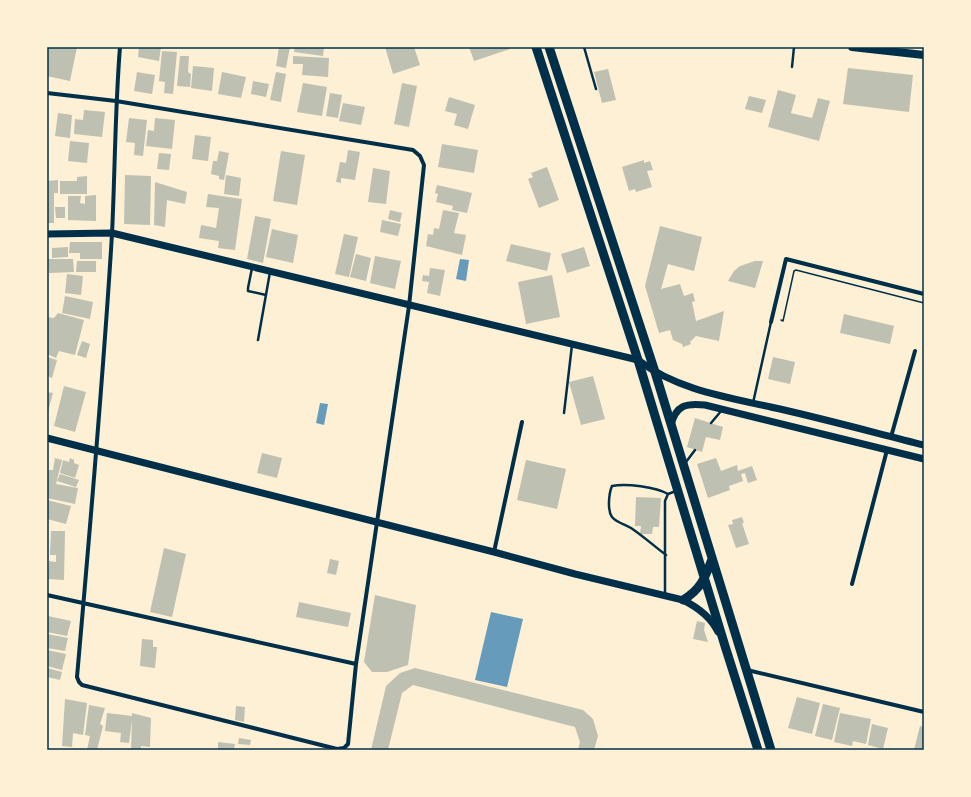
<svg xmlns="http://www.w3.org/2000/svg" width="971" height="797" viewBox="0 0 971 797" font-family="Inter,sans-serif">
<rect width="100%" height="100%" fill="#fdf0d5"/>
<path fill="#669bbc" d="M460 259 469 260 466 281 456 279Z
M320 403 328 404 324 425 316 423Z
M491 612 523 619 507 687 475 680Z"/>
<path fill="#bec0b2" d="M47 47H77L70 81 47 76Z
M139 47H161L159 61 138 57Z
M279 47H290L286 68 276 66Z
M295 47H324L323 56 294 52Z
M385 47H414L420 65 393 74Z
M469 47H509L510 49 474 61Z
M162 51 177 52 173 94 164 93 165 82 159 81Z
M180 56H189L188 72 191 74 190 87 177 86Z
M293 56 329 58 328 77 302 75 303 64H293Z
M193 66 214 68 212 91 191 88Z
M848 68 913 75 909 112 843 104Z
M608 69 616 100 602 103 594 72Z
M137 72 155 75 152 94 134 91Z
M222 72 246 77 241 98 218 94Z
M276 72 286 74 281 102 270 100Z
M253 81 269 84 266 97 251 94Z
M303 83 327 87 322 116 297 112Z
M402 83 417 86 409 127 394 124Z
M778 90 796 95 791 113 812 118 818 98 830 101 819 141 768 127Z
M330 93 342 95 338 118 326 116Z
M749 96 766 100 762 113 745 109Z
M449 97 475 105 468 129 454 125 457 114 445 111Z
M343 103 365 107 361 125 339 121Z
M84 110 105 112 102 137 74 134 75 119 83 120Z
M58 113 72 115 70 138 55 136Z
M129 118 147 120 143 156 134 155 135 143 126 142Z
M155 118 175 120 172 149 146 146 148 130 154 131Z
M195 135 211 137 208 161 192 159Z
M70 141 89 143 87 163 68 161Z
M442 144 478 150 474 173 438 167Z
M348 150 360 152 355 180 341 178V183L336 182 340 162 346 163Z
M219 151 229 153 224 180 219 179V176L211 174 213 161H217Z
M281 151 305 155 297 205 273 201Z
M159 153 171 154 169 170 157 169Z
M644 160V163L650 161 653 170 647 171 652 187 636 192 635 189 629 191 622 167Z
M547 167 559 200 539 208 528 179 533 177 531 173Z
M373 168 390 171 386 204 368 202Z
M125 175 151 176 150 225 124 224Z
M226 175 241 178 239 196 224 194Z
M87 176V194H60V181H77V177Z
M58 180V193H54V223H47V181Z
M155 182 187 192 185 204 167 200 165 227 154 225Z
M437 185 472 193 467 213 452 210 453 206 436 202 438 194 435 193Z
M208 194 242 199 235 250 218 248 219 241 199 238 201 225 216 228 219 208 206 207Z
M96 195V221L68 220V196H81L80 203 85 204V196Z
M55 207H65V218H56Z
M390 210 402 213 400 222 388 219Z
M443 210 459 213 454 233 466 235 462 255 426 246 428 234 433 235 434 228 439 229Z
M255 216 271 219 263 263 247 259Z
M382 220 401 224 398 236 380 232Z
M660 226 702 237 694 271 668 264 661 289 680 284 684 296 693 293 695 301 692 302 696 321 724 311 719 341 696 336 690 342 691 344 683 347 682 344 673 340 670 330 659 333 645 286Z
M272 229 298 235 293 263 266 257Z
M344 234 358 237 349 277 335 274Z
M70 242H102V259H80V253H69Z
M511 244 551 253 547 271 506 261Z
M68 247V257L52 258V248Z
M584 247 590 266 567 273 561 254Z
M356 254 371 258 366 281 350 277Z
M375 256 401 261 395 289 370 283Z
M48 259H73L74 272 49 273Z
M77 261H96V272H76Z
M755 261H763L755 288 728 281 734 271 740 266Z
M430 268 445 270 440 296 427 293 429 282 422 281 423 275 429 276Z
M67 274 83 276 81 295 65 293Z
M552 275 560 317 526 324 518 282Z
M65 296 93 302 90 319 62 313Z
M58 313 84 320 75 355 59 351 56 358 47 354V340L48 334 47 333V317L54 318Z
M844 314 894 326 890 344 840 333Z
M82 341 90 344 86 358 77 355Z
M47 357 57 360 52 378 47 376Z
M773 357 795 362 790 384 768 379Z
M593 376 605 419 581 425 569 382Z
M64 386 86 392 75 432 54 426Z
M47 392 53 393 47 415Z
M695 418 723 427 720 440 706 437 702 452 687 447Z
M262 453 282 458 277 478 257 473Z
M55 458 62 460 56 484 78 488 75 504 47 498V470H53Z
M70 458 74 460V463L79 465 75 478 60 473 63 460 69 462Z
M716 458 721 471 737 465 738 471 752 466 757 480 748 483 745 473 741 474 743 481 729 486 730 490 708 498 697 464Z
M526 460 566 469 557 509 517 500Z
M60 474 79 480 76 487 57 481Z
M636 497 661 498 659 527H653L652 534H640L641 526H635Z
M47 500 71 506 66 524 47 519Z
M742 517 744 523H742L749 544 736 548 728 525 733 524 732 520Z
M51 531H65L64 580 48 579 49 561 56 562V555H50Z
M164 548 186 554 172 617 150 612Z
M330 559 339 561 336 575 327 573Z
M375 595 416 605 408 665 387 672H372L364 662Z
M299 602 351 613 348 627 296 617Z
M48 616 71 621 67 636 47 632Z
M697 621 705 623 704 630 708 642 693 639Z
M47 634 68 638 65 651 47 648Z
M142 639 153 640V647H157L155 668 140 666Z
M47 650 66 654 62 670 47 666Z
M47 668 62 672 60 680 47 677Z
M415 668 583 710 593 719 598 736 594 750H578L580 742 575 727 413 685 402 693 388 750H371L386 686 400 673Z
M797 697 820 703 812 734 788 728Z
M65 699 87 703 83 735 73 733 72 747 62 746Z
M823 704 840 708 832 740 815 736Z
M89 705 105 708 100 724 103 726 97 750H87L90 736 85 735Z
M236 706 245 707 244 722 235 720Z
M107 713 132 716V713L151 718 150 747 141 746V750H131L132 720 129 743 120 742 121 733 105 731Z
M840 713 871 719 866 744 853 741 852 746 834 742Z
M872 724 888 728 883 749 868 745Z
M920 726 924 727V750H914Z
M239 738 251 740 250 745 238 744Z
M218 742 235 744 234 750H218Z"/>
<g fill="none" stroke-linecap="round" stroke-linejoin="round">
<path stroke="#003049" stroke-width="1.5" d="M781 320 783 321 794 271 796 270 924 303"/>
<path stroke="#003049" stroke-width="2.5" d="M584 47 596 89
M792 67 794 47
M252 268 248 288V291L266 295
M258 340 270 272
M753 403 771 322
M564 413 572 345
M711 423 722 410
M686 462 695 450
M666 555C654 546 643 536 631 528 625 524 617 523 612 517 607 510 609 493 612 486 626 483 656 487 668 494
M665 594V501L668 494 676 491"/>
<path stroke="#003049" stroke-width="4" d="M47 93 116 101 413 150 420 156 424 165 409 306 356 664 348 744 344 748 337 749 82 685 79 682 77 677C90 529 103 382 112 234 115 172 115 109 120 47
M771 322 786 259 924 294
M891 437 915 351
M494 552 522 422
M852 584 887 450
M47 595 356 664
M747 670 924 712"/>
<path stroke="#003049" stroke-width="7" d="M47 234 112 233 638 360C678 391 732 398 780 409 828 420 876 433 924 445
M671 425C676 405 686 403 705 405L924 459
M47 438 494 552 575 574 683 600C697 607 711 617 718 632"/>
<path stroke="#003049" stroke-width="8" d="M852 47 924 55"/>
<path stroke="#003049" stroke-width="9" d="M536 47 638 360 725 646 758 750
M549 47 655 372 771 750
M683 600C701 589 705 578 712 559"/>
</g>
<rect width="971" height="797" fill="none" stroke="#fdf0d5" stroke-width="96"/>
<rect x="48" y="48" width="875" height="701" fill="none" stroke="#003049" stroke-width="1.5"/>
</svg>
